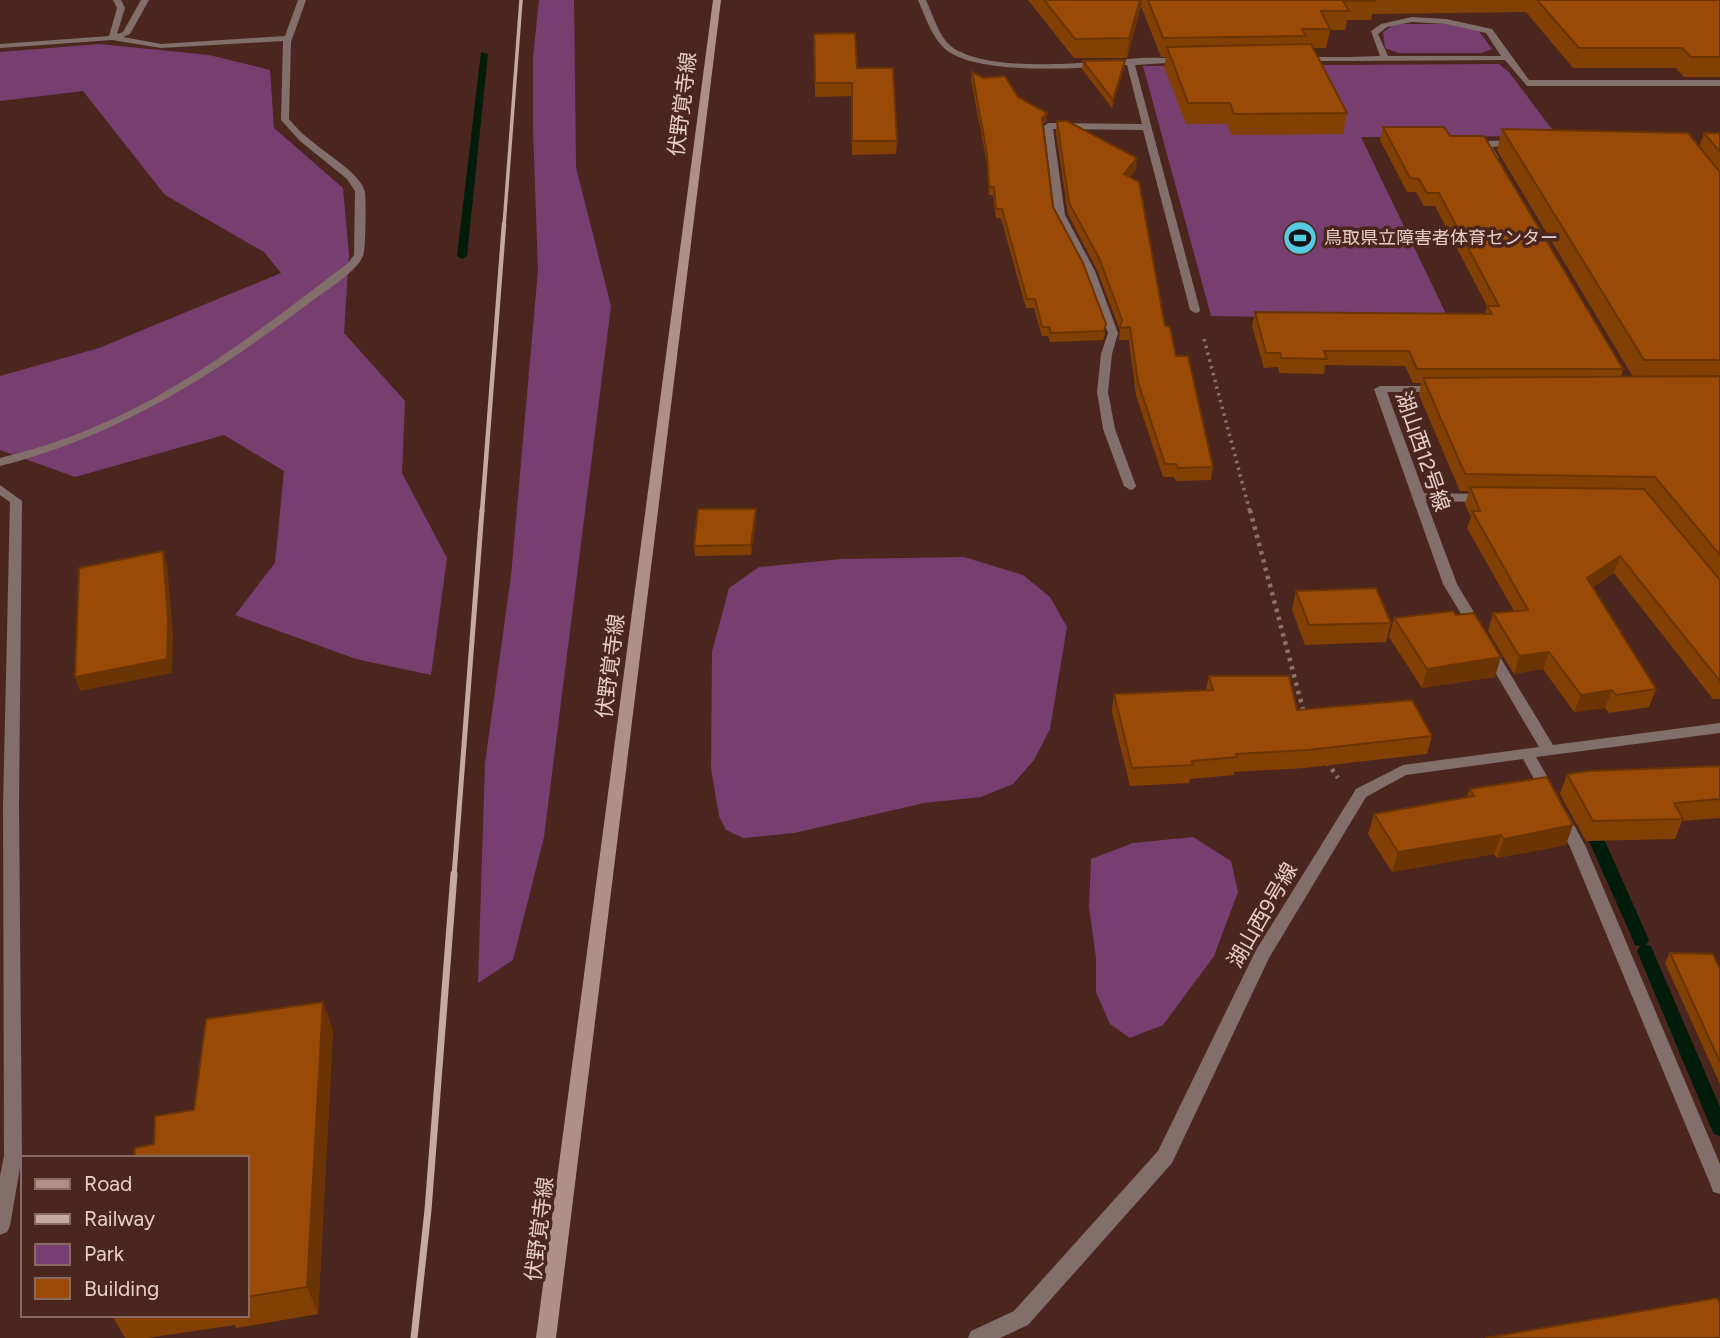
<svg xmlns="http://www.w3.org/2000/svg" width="1720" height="1338" viewBox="0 0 1720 1338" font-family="Figtree,'Noto Sans JP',sans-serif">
<rect width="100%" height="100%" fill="#4b261f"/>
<path fill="#773e70" d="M539 0H574L576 167 611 306 544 837 513 960 478 983 485 763 511 576 538 270 533 129V58Z
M1395 24H1455L1478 30 1492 49 1482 53H1398L1385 48 1383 32Z
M99 44 209 55 270 70 274 128 343 188 349 255 344 333 405 401 402 473 447 558 431 675 356 659 235 615 275 563 284 471 224 435 75 477 0 450V376L99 348 281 273 264 252 165 195 83 91 0 101V52Z
M1499 64 1509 72 1557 136 1361 137 1449 320 1211 316 1143 66Z
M964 557 1023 575 1050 597 1067 627 1050 729 1034 760 1013 784 981 797 924 803 794 833 743 838 726 830 719 816 711 768 712 652 729 588 759 567 842 559Z
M1193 837 1231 861 1238 892 1214 956 1163 1025 1130 1038 1110 1024 1096 992V958L1089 907 1091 859 1133 843Z"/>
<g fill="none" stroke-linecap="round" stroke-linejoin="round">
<path fill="#011c0a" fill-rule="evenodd" d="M481 52 488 54 467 256 462 259 457 256Z
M1592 824 1597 826 1600 830 1649 940 1646 945 1651 946 1653 951 1720 1107V1136L1714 1134 1711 1128 1637 951 1640 946 1635 945 1633 940 1584 830 1587 826Z"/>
<path stroke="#8f706a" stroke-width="3.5" stroke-dasharray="2.5 4.5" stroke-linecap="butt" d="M1204 339 1250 512"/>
<path stroke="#8f706a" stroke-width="4.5" stroke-dasharray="3.5 5" stroke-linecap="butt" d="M1250 510 1304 713
M1327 762 1338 778"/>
<path fill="#826e6a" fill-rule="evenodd" d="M1412 17 1446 19 1492 29 1529 80H1720V86H1527L1505 60 1350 61 1346 59 1350 57 1380 56 1371 31 1381 24ZM1412 22 1446 24 1486 33 1501 56H1388L1378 34 1387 27Z"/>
<path fill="#826e6a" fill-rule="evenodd" d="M113 0H121L125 8 117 34 123 32 141 0H149L130 34 123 37 161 44 285 36 298 0H306L291 42 289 119C295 126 301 133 308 138 323 152 361 173 365 192 366 200 366 250 363 256 357 272 322 293 308 304 210 377 120 435 0 466V458C31 450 62 441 92 428 186 389 268 324 348 263L354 255 355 191 347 179 300 141 281 120 283 41 161 48 112 40 0 48V44L109 36 117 8Z
M918 0H926C933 15 939 37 952 47 988 73 1086 63 1128 59 1145 57 1164 58 1182 58L1186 60 1182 62 1135 65 1200 310 1199 312 1195 313 1190 310 1143 130 1053 129 1065 215 1095 271 1118 333 1112 354 1108 392 1115 429 1136 486 1134 489 1130 490 1124 486 1103 429 1097 392 1101 354 1108 333 1085 271 1055 215 1044 126 1048 123 1142 124 1127 65C1086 68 972 77 943 47 931 35 925 16 918 0Z
M1298 57H1350L1354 59 1350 61H1301L1297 59Z
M1516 140 1521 143 1519 145 1492 147 1499 158 1494 161 1491 160 1481 144 1486 141Z
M1380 386H1439L1445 389 1439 392H1387L1424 493 1483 494 1489 498 1483 502 1426 501 1457 584 1484 629 1482 632H1472L1443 584 1374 389Z
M1489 646 1494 647 1553 745 1720 723V733L1536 757 1558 795 1555 799H1545L1523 759 1406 775 1366 797 1269 958 1172 1163 1028 1325 1000 1338H968L971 1331 1014 1311 1158 1151 1256 950 1356 789 1403 765 1539 747 1482 650Z
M1562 810 1567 812 1586 847 1720 1164V1194L1713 1192 1711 1186 1570 847 1554 816 1557 812Z"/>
<path fill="#826e6a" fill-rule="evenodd" d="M0 485 22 501 19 805 22 1156 10 1226 7 1232 0 1235V1176L4 1156 3 805 10 502 0 495Z"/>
<path fill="#af9089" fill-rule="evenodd" d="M713 0H721L556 1338H536Z"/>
<path stroke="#c5aaa4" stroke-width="3.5" d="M504 226 521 0"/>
<path stroke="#c5aaa4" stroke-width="4.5" d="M482 512 504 224"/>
<path stroke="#c5aaa4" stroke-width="5" d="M454 876 482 510"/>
<path stroke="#c5aaa4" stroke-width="7" d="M414 1338 428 1210 454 874"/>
</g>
<path fill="#834005" d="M1028 0H1720V77H1684L1676 68H1573L1526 12 1372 14 1371 20H1347L1345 30H1330L1326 48H1313L1347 113 1343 134 1231 135 1227 124H1186L1164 67 1166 57H1161L1141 6 1127 58H1074Z
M814 34 897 141 896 154 852 155V96L815 97Z
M1125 60 1124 68 1112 108 1082 69 1083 61Z
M972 72 1018 97 1046 121 1043 125 1053 207 1105 333 1103 340 1050 342 1048 336H1042L1034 308H1026L1001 218H996L993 195H989L987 163 971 80Z
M1057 121 1136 170 1130 177 1165 326 1213 467 1211 480 1176 481 1174 477H1163L1136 395 1129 340H1119L1120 330 1097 270 1068 214 1056 132Z
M1383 127 1450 136 1623 369 1621 377H1633L1497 150 1502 129 1699 147 1704 133 1720 152V699H1713L1614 573 1593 587 1656 689 1649 707 1609 713 1605 708 1574 712 1543 669 1514 674 1488 631 1493 613 1514 611 1467 528 1471 517 1465 504 1469 491H1460L1419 395 1421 383H1413L1405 366 1325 365 1324 374 1279 373 1278 367 1264 368 1252 326 1255 312 1485 314 1487 306 1435 206H1424L1416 192H1407L1380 140Z
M756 509V519L751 555 695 556 694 546Z
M1296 591 1391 623 1386 642 1305 645 1292 610Z
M1394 618 1495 677 1422 688 1389 637Z
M1209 676 1297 710 1432 736 1427 754 1304 768 1234 772V775L1190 779 1189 783 1130 786 1112 712 1114 694 1206 690Z
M1720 766V818L1682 821 1675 839 1586 841 1560 794 1567 774Z
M1470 789 1566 845 1497 858 1494 854 1392 872 1368 834 1374 814 1467 797Z
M1670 953 1720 969V1084L1665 963Z
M323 1002 333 1031 318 1314 236 1328 235 1325 147 1338H125L112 1315H247V1158L194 1110Z"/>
<path fill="#6a3404" d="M1140 0H1142L1141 6 1127 58 1129 38Z
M1125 60 1124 68 1112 108 1113 100Z
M1047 113 1046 121 1041 126 1042 118Z
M1137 158 1136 170 1123 185 1124 174Z
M756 509V519L751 555V545Z
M163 551 167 565 173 634 172 673 80 691 75 677Z
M1620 556 1614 573 1581 595 1587 578Z
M1549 652 1543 669 1514 674 1519 656Z
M1501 657 1495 677 1422 688 1427 669Z
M1612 690 1605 708 1574 712 1581 695Z
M1573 825 1566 845 1497 858 1504 839Z
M1501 835 1494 854 1392 872 1398 852Z
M323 1002 333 1031 318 1314 307 1287Z"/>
<path fill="#984a06" stroke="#6a3404" stroke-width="2" d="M1044 0H1140L1129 38 1075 39Z
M1148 0H1374L1375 1H1343L1349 11H1321L1330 29H1302L1306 36 1163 38Z
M1537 0H1720V57H1691L1682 48H1579Z
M855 33 857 68H893L897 141H852V83H815L814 34Z
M1311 44 1347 113 1234 114 1230 103H1188L1167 47Z
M1125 60 1113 100 1083 61Z
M972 72 983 78 1005 76 1018 97 1047 113 1042 118 1053 207 1083 263 1106 324 1104 331 1051 333 1049 327H1042L1035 299H1027L1002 209H996L994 187H989L987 154Z
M1057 121H1067L1137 158 1124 174 1139 182 1165 326 1170 327 1176 356H1188L1213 467 1178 468 1176 464H1165L1138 382 1130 327 1120 328 1122 320 1099 258 1069 203Z
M1383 127H1444L1450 136H1484L1623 369H1417L1409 351H1324L1327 359 1281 358 1280 353H1266L1255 312 1492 314 1487 306H1499L1439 193H1427L1419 179 1410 178Z
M1502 129 1688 133 1720 172V360H1644Z
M1704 133H1720V152Z
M1720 376V555L1655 477 1465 474 1423 378Z
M1470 487 1644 489 1720 580V681L1620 556 1587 578 1656 689 1616 695 1612 690 1581 695 1549 652 1519 656 1493 613 1528 610 1472 511H1480Z
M698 509H756L751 545 694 546Z
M163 551 168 620 167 659 75 677 79 568Z
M1376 588 1391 623 1309 625 1296 591Z
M1453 611 1456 615 1474 613 1501 657 1427 669 1394 618Z
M1209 676H1289L1297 710 1412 700 1432 736 1308 750 1236 754 1237 757 1192 761 1193 765 1132 768 1114 694 1213 690Z
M1720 766V799L1674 803 1683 819 1593 821 1567 774 1590 771Z
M1547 777 1573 825 1504 839 1501 835 1398 852 1374 814 1474 796 1470 789Z
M1670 953 1713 954 1720 969V1062Z
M323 1002 307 1287 247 1297V1158H134L135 1148 154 1144 155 1116 194 1110 206 1019Z
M1717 1298 1720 1303V1338H1485Z"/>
<defs>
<g id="stadium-disc" transform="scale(1.75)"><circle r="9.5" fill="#55cae0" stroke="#4b261f"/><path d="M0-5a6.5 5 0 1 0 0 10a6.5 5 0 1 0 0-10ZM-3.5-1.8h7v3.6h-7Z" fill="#111"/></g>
</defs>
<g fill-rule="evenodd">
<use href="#stadium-disc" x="1300" y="238"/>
</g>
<g text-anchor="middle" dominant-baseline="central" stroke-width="7" stroke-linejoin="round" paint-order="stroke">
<g font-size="18" fill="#e7cfc9" stroke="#4b261f" text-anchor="start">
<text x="1324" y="238">鳥取県立障害者体育センター</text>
</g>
<g font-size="21" fill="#e7cfc9" stroke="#4b261f">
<text transform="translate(682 104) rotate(-83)">伏野覚寺線</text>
<text transform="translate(1423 451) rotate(71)">湖山西12号線</text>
<text transform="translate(610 666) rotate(-83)">伏野覚寺線</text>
<text transform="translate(1262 915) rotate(-60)">湖山西9号線</text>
<text transform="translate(539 1229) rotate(-83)">伏野覚寺線</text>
</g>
</g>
<rect x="21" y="1156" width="228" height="161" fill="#4b261f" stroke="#896a63" stroke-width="2"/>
<rect x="35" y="1179" width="35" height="10" fill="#af9089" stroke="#896a63" stroke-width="2"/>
<text x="84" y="1191" font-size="21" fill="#e7cfc9">Road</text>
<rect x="35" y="1214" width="35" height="10" fill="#c5aaa4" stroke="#896a63" stroke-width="2"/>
<text x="84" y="1226" font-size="21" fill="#e7cfc9">Railway</text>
<rect x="35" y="1244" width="35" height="21" fill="#773e70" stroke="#896a63" stroke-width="2"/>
<text x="84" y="1261" font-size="21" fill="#e7cfc9">Park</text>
<rect x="35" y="1278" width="35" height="21" fill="#984a06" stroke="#896a63" stroke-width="2"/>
<text x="84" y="1296" font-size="21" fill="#e7cfc9">Building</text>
</svg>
